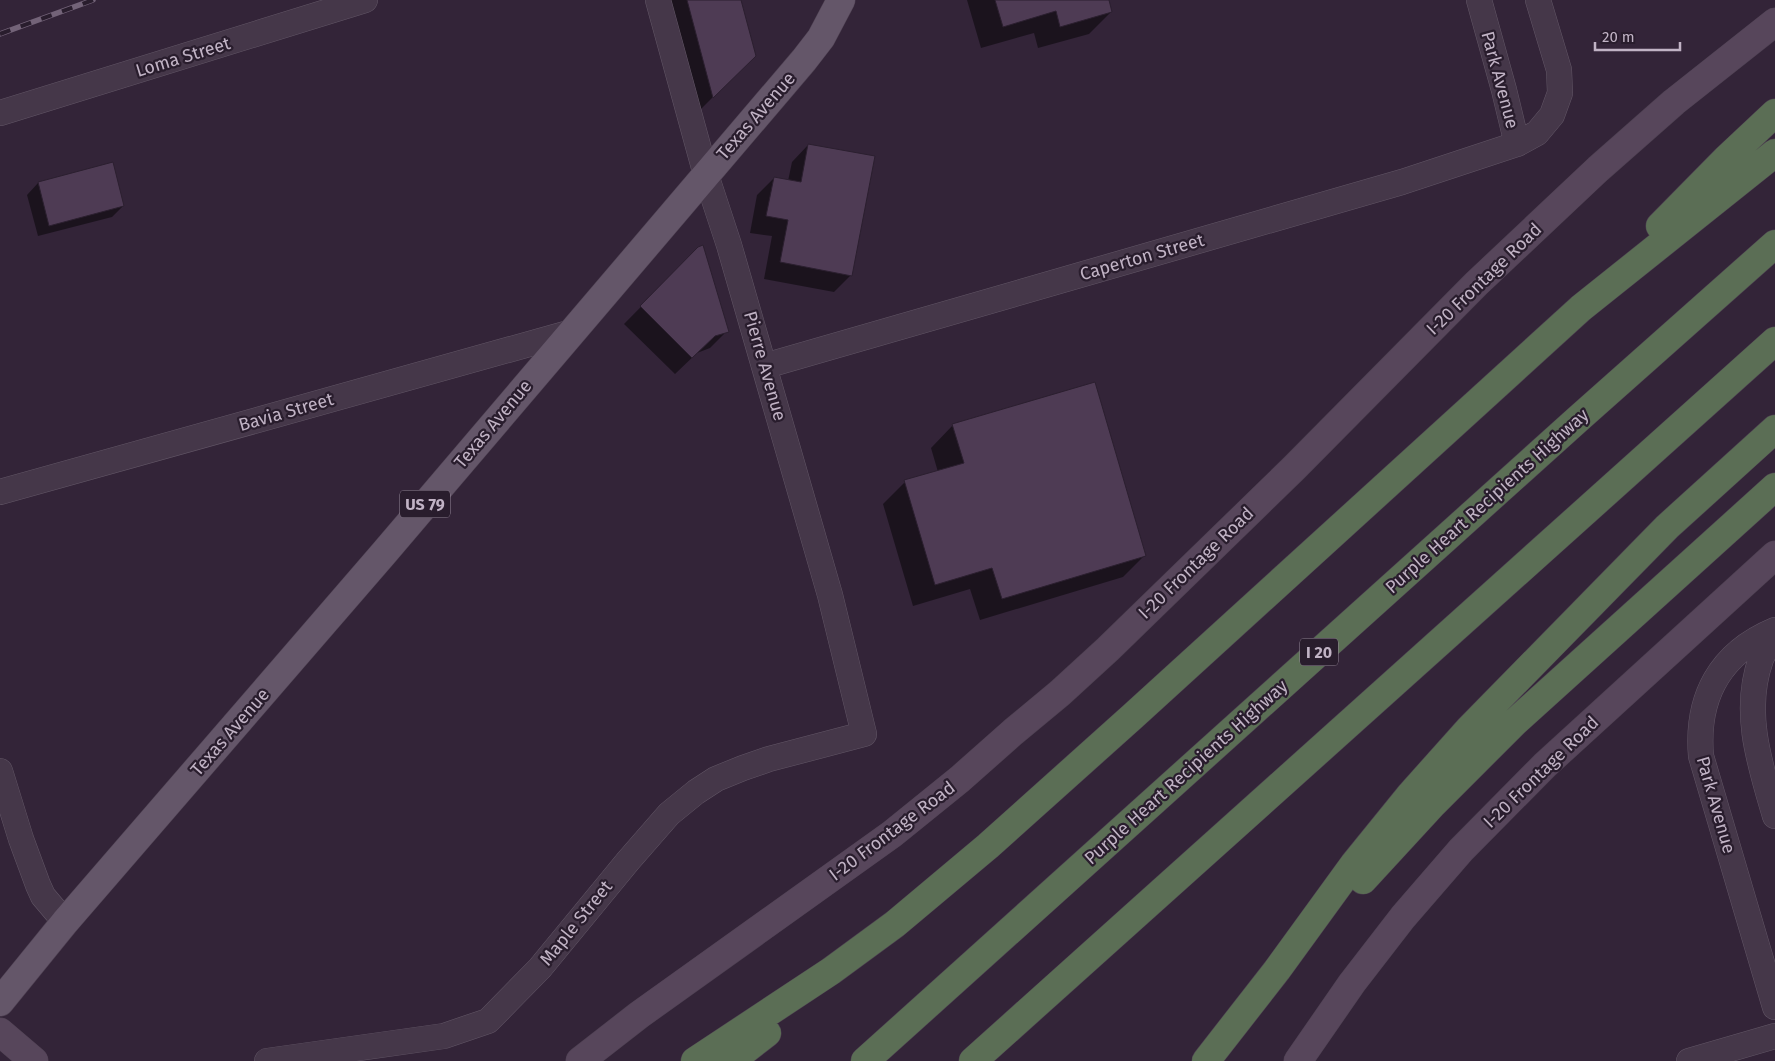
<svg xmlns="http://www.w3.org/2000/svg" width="1775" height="1061" viewBox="0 0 1775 1061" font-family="'Fira Sans',sans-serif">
<rect width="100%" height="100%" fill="#332438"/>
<path fill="#0007" d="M666 0H740L755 55 696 114Z
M967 0H1108L1111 12 1089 34 1038 48 1034 33 981 48Z
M808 145 851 275 834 292 764 279 772 236 750 233 757 195 774 178 788 181 792 162Z
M112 164 123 206 112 217 38 236 27 195 38 183Z
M699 248 727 331 710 348 697 353 675 374 624 324Z
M953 425 1145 555 1123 577 980 620 970 589 913 606 883 504 905 482 938 472 931 448Z"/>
<path fill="#4e3b54" stroke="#2b1f2f" d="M687 0H741L756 56 713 98Z
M995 0H1109L1112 12 1060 27 1056 11 1003 27Z
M808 144 875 156 852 276 780 262 788 220 766 216 774 177 801 182Z
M113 162 124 206 49 226 38 182Z
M703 245 729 332 715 336 692 358 640 306 698 247Z
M1095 382 1146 556 1002 599 992 568 935 585 904 480 964 463 952 424Z"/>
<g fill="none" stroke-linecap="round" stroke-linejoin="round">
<g stroke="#625666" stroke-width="26">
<path id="street" d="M1479 0 1504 90 1517 144
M0 113 365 0
M765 366 1402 182 1517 144 1537 133 1552 115 1560 93 1559 70 1538 0
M0 492 572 332
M1775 630C1720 653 1696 697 1701 756L1775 1007
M1775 632C1771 641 1765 650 1761 659 1742 712 1760 765 1775 816
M0 771 21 839 38 885 43 896 65 922
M267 1061 444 1036 488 1021 540 968 628 861 669 814 696 792 716 779 743 768 769 759 864 734 830 595 729 245 706 175 658 0
M1689 1061 1775 1036"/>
</g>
<g stroke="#4e4152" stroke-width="29">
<path id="secondary" d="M0 1032 34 1061
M580 1061 639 1015 892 834 960 779 1013 732 1060 693 1108 649 1294 468 1476 284 1598 169 1674 102 1775 22
M1298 1061 1352 983 1403 917 1461 850 1545 765 1775 555"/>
</g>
<g stroke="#4e4152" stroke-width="29">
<path id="primary" d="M0 1002 65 922 384 553 804 60 821 38 841 0"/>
</g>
<g stroke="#4c4050" stroke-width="29">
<path id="highway" d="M1660 226 1726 159 1775 113
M1363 880 1433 804 1515 722 1775 487
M695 1061 831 971 895 924 988 846 1133 716 1581 308 1775 153
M731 1061 767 1033
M865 1061 1578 419 1775 244
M973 1061 1775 341
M1206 1061 1277 970 1354 864 1410 795 1469 729 1667 527 1775 429"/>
</g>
<use href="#street" stroke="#453749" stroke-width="25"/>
<use href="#secondary" stroke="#57465b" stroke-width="28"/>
<use href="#primary" stroke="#645669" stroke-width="28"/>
<use href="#highway" stroke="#5b6e55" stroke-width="28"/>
<g stroke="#736378" stroke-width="5.5">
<path id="rail" d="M0 34 93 0"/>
</g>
<use href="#rail" stroke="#291d2d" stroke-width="4" stroke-dasharray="11" stroke-linecap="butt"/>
</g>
<g text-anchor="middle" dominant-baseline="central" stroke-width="4.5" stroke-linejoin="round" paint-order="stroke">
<g fill="#291d2d" stroke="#938697" stroke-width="1">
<rect x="400" y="490.5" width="50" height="27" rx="4"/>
<rect x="1300" y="638.5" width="38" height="27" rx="4"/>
</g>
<g font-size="16" font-weight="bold" fill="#c1b3c5">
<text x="425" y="504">US 79</text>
<text x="1319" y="652">I 20</text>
</g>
<g font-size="18" fill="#c1b3c5" stroke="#291d2d">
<text transform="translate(183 57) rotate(-17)">Loma Street</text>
<text transform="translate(1500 80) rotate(75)">Park Avenue</text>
<text transform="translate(756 116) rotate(-49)">Texas Avenue</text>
<text transform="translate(1142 257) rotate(-16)">Caperton Street</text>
<text transform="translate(1484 279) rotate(-44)">I-20 Frontage Road</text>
<text transform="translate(765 366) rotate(74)">Pierre Avenue</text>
<text transform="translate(286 412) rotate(-16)">Bavia Street</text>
<text transform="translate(493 424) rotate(-50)">Texas Avenue</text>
<text transform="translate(1487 501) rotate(-42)">Purple Heart Recipients Highway</text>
<text transform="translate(1196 563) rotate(-44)">I-20 Frontage Road</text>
<text transform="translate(230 732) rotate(-49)">Texas Avenue</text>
<text transform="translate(1186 772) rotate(-42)">Purple Heart Recipients Highway</text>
<text transform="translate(1541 772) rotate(-44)">I-20 Frontage Road</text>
<text transform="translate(1716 805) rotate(74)">Park Avenue</text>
<text transform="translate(892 831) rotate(-37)">I-20 Frontage Road</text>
<text transform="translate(576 923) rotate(-51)">Maple Street</text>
</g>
</g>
<path d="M1595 42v8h85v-8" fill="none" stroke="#c1b3c5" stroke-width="2.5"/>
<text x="1602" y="42" font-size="15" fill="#c1b3c5" stroke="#291d2d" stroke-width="4" paint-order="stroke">20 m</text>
</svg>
